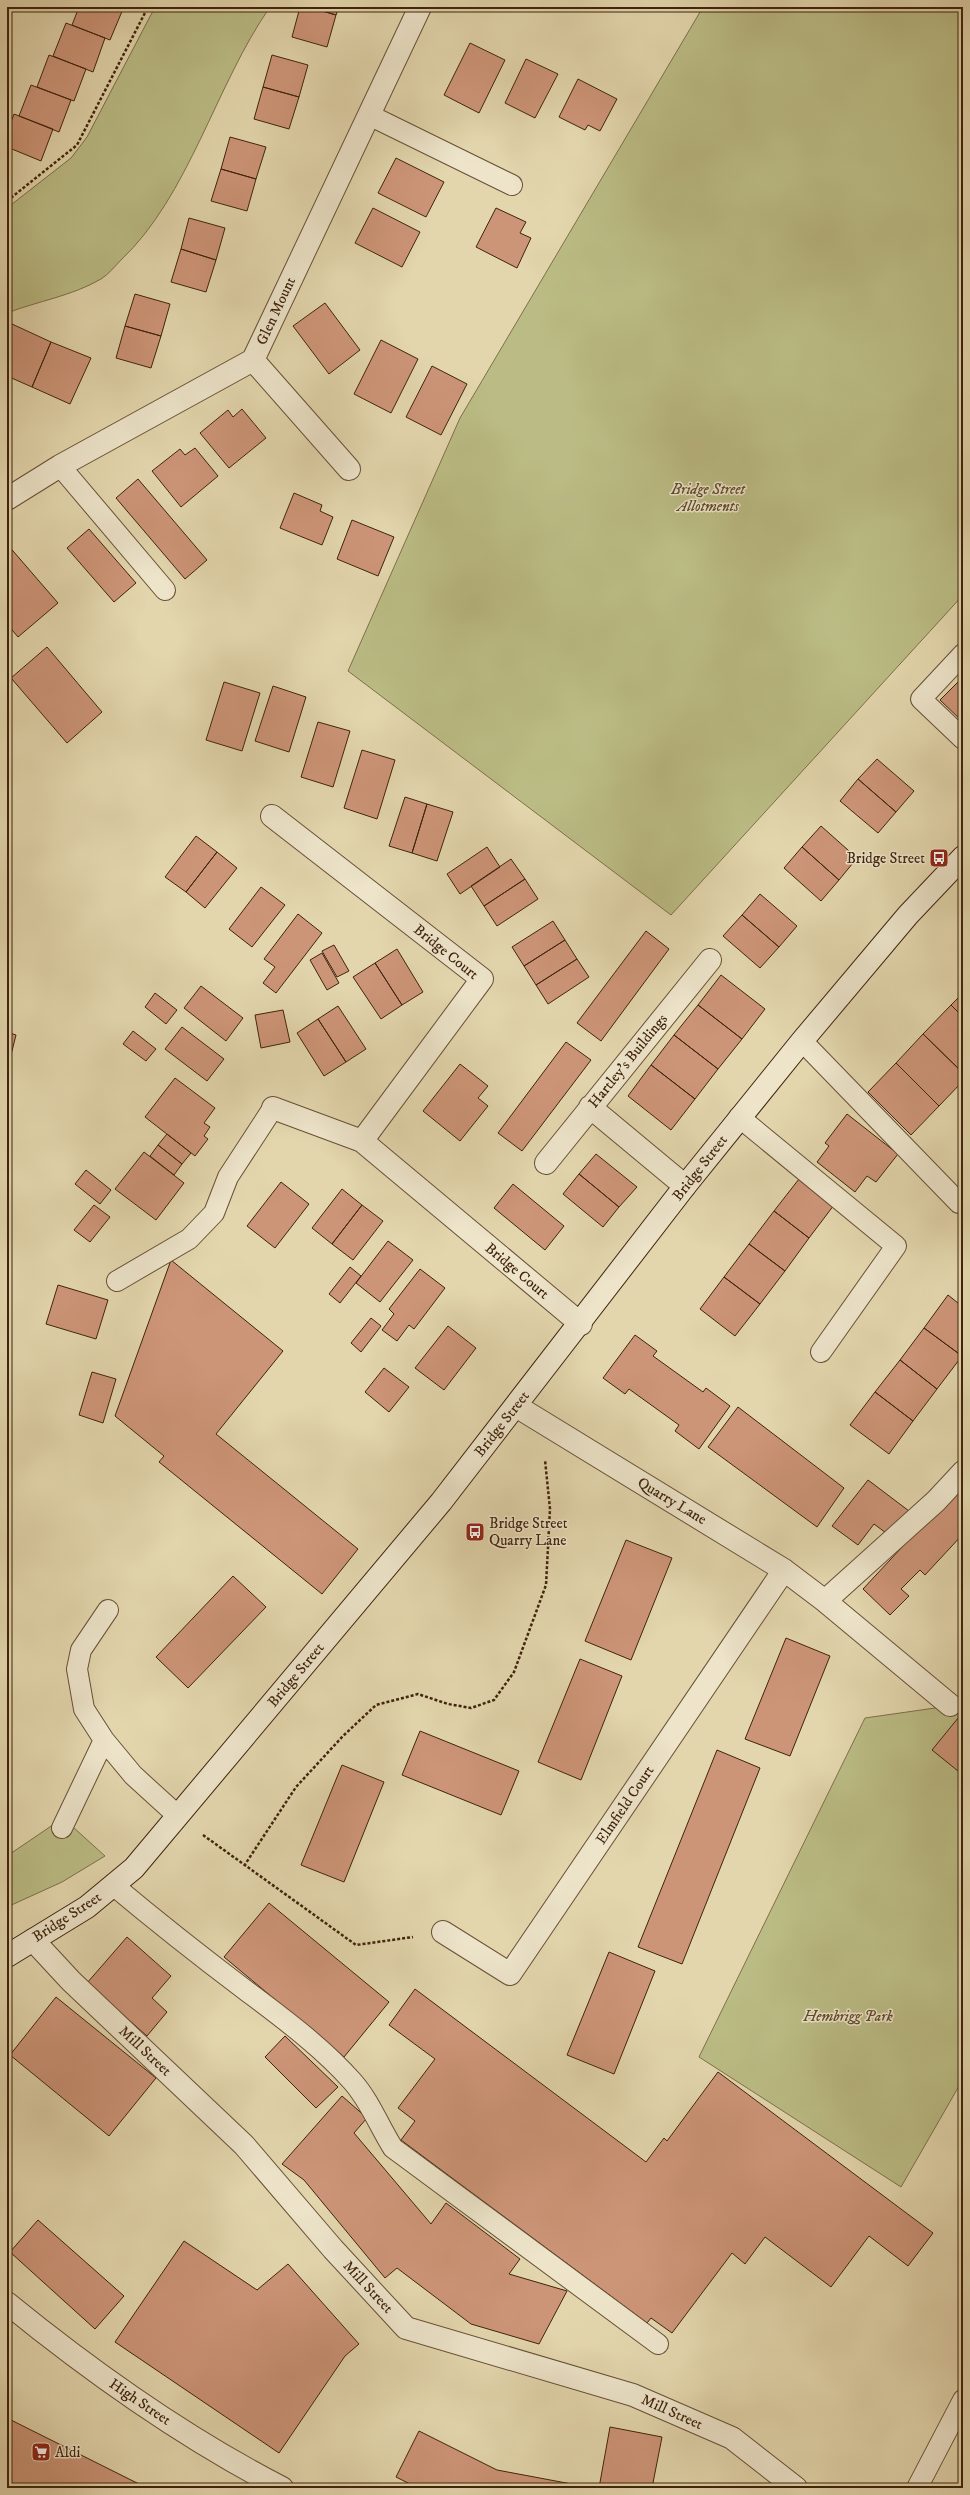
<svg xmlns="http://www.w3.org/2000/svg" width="970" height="2495" viewBox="0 0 970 2495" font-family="'IM FELL DW Pica',serif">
<rect width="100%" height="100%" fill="#e3d6ad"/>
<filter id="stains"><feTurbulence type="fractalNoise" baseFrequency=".005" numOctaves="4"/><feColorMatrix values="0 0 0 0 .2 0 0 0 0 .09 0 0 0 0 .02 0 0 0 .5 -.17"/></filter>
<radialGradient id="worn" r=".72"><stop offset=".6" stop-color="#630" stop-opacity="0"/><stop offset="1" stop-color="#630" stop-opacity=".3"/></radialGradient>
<path fill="#bbbc85" stroke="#7d7049" d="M155 7H270C216 84 189 196 121 260 115 266 109 274 101 279 72 296 38 301 7 313V208L71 158 87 137Z
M703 7H963V595L671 915 348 671 460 418Z
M963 1704V2079L901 2187 699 2057 865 1718Z
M63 1818 105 1856 62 1882 7 1907V1856Z"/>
<path fill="#cd9578" stroke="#3f230d" d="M79 7 123 9 110 40 72 25Z
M300 7H309L336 15 327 47 292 37Z
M309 7H339L336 15Z
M66 23 105 38 93 72 53 56Z
M470 43 505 60 479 113 444 95Z
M49 55 86 69 74 101 37 87Z
M272 55 308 65 299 97 263 87Z
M526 59 558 74 535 118 505 103Z
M578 79 617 99 600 131 588 125 585 130 559 117Z
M31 85 71 100 59 132 19 116Z
M263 87 299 97 289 129 254 119Z
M14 114 53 129 41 161 7 147V132Z
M230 137 266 147 256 179 221 169Z
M396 158 444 182 426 217 378 193Z
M221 169 256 179 247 211 211 201Z
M373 208 420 232 402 267 355 243Z
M496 208 526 222 520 233 531 238 517 268 476 247Z
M189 218 225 228 216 260 181 249Z
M181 249 216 260 206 292 171 282Z
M135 294 170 304 161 336 125 326Z
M325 303 360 350 329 374 293 326Z
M12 324 51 342 32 387 7 376V337Z
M125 326 161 336 151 368 116 358Z
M381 340 418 359 391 413 354 394Z
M51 342 91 358 70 404 32 387Z
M432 366 467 384 441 435 406 417Z
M242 409 266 438 229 468 200 433 228 410 233 417Z
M195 448 218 476 181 507 152 471 180 449 185 455Z
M138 479 207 560 185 579 116 498Z
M294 493 322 505 320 511 333 517 322 545 280 528Z
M352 520 394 537 378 576 337 559Z
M89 529 136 583 114 602 67 548Z
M7 544 58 603 18 637 7 624Z
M47 647 102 712 67 743 11 678Z
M963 677V722L940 700Z
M224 682 260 693 242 751 206 740Z
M273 686 306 697 289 752 255 741Z
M318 722 350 731 333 787 301 777Z
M362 750 395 760 377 819 344 808Z
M877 759 914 791 896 812 858 779Z
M858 779 896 812 878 833 840 801Z
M405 797 427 804 412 853 389 846Z
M427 804 453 812 437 861 412 853Z
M821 826 857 858 839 880 802 847Z
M196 836 217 852 186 892 165 877Z
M487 847 500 867 460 894 447 874Z
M802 847 839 880 821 901 784 868Z
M217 852 237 868 205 908 186 892Z
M511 859 525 879 484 906 471 886Z
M525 879 538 899 497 926 484 906Z
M261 887 285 905 252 947 229 929Z
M760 894 797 926 779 947 742 915Z
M298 914 322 933 276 993 263 983 275 967 264 959Z
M742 915 779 947 760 968 723 936Z
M553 921 565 940 524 966 512 947Z
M646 931 669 949 601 1041 577 1023Z
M565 940 577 959 536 985 524 966Z
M334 945 349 971 337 977 322 951Z
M397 949 423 992 402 1005 375 963Z
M322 953 339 983 327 990 310 960Z
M577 959 589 977 548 1004 536 985Z
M375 963 402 1005 381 1019 353 977Z
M721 975 765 1009 742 1039 698 1005Z
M201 986 243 1018 226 1041 184 1008Z
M155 993 177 1010 166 1024 145 1007Z
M963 993V1017L951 1005Z
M698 1005 742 1039 718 1069 674 1035Z
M951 1005 963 1017V1073L923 1034Z
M338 1006 366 1049 346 1062 318 1019Z
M283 1010 290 1042 261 1048 255 1015Z
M318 1019 346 1062 324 1076 297 1033Z
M182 1027 224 1059 207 1081 165 1049Z
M133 1031 156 1049 146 1061 123 1044Z
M7 1032 16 1035 7 1071Z
M923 1034 963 1073V1081L939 1106 896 1063Z
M674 1035 718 1069 695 1099 651 1065Z
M566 1042 591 1060 522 1151 498 1133Z
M896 1063 939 1106 911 1135 868 1092Z
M460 1064 488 1086 478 1098 488 1106 460 1141 423 1111Z
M651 1065 695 1099 671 1130 628 1096Z
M175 1078 215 1108 204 1123 210 1127 204 1136 208 1139 195 1156 145 1117Z
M847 1114 898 1154 876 1182 867 1176 855 1192 817 1162 829 1146 825 1143Z
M167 1134 191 1153 182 1164 158 1145Z
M158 1145 182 1164 174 1175 150 1156Z
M144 1152 184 1183 156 1220 115 1189Z
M596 1154 637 1187 619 1207 579 1174Z
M86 1170 111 1190 100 1204 75 1184Z
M579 1174 619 1207 603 1227 563 1194Z
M799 1179 834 1205 809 1238 774 1211Z
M281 1182 309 1204 275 1248 247 1226Z
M513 1184 564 1226 545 1250 494 1208Z
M342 1189 362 1205 332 1244 312 1228Z
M94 1205 110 1217 90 1242 74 1230Z
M362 1205 383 1221 353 1260 332 1244Z
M774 1211 809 1238 785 1271 749 1244Z
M388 1241 413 1260 380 1302 356 1283Z
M749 1244 785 1271 760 1304 724 1277Z
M171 1260 283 1351 216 1434 358 1549 322 1594 159 1462 164 1456 115 1416Z
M350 1267 361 1276 340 1303 329 1294Z
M420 1269 445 1288 414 1329 409 1325 397 1341 382 1330 394 1314 389 1309Z
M724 1277 760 1304 735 1336 700 1309Z
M58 1285 108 1300 96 1339 46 1324Z
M948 1295 963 1307 962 1356 924 1328Z
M371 1318 381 1326 361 1352 351 1343Z
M448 1326 476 1348 444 1390 415 1368Z
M924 1328 962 1356 937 1389 900 1360Z
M635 1335 657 1351 653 1356 703 1392 706 1388 730 1406 699 1449 675 1431 679 1425 629 1389 625 1394 603 1378Z
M900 1360 937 1389 913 1421 875 1392Z
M384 1368 409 1387 389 1412 365 1392Z
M92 1372 116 1379 103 1423 79 1415Z
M875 1392 913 1421 889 1454 850 1425Z
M738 1407 844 1488 817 1527 708 1447Z
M868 1480 913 1514 894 1539 874 1524 858 1545 832 1526Z
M958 1487 963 1492V1534L925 1575 920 1570 901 1589 909 1596 890 1615 863 1589Z
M626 1540 672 1558 631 1660 585 1641Z
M233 1576 266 1607 188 1688 156 1657Z
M786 1638 830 1656 790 1756 745 1739Z
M580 1659 622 1676 581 1780 538 1762Z
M963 1712V1775L932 1750Z
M420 1731 519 1771 501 1815 402 1775Z
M717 1750 760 1768 682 1964 638 1947Z
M342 1765 384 1782 344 1882 301 1865Z
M269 1903 389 2002 344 2057 224 1957Z
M127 1937 171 1976 152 1998 167 2012 147 2036 87 1983Z
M609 1952 655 1971 614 2074 567 2055Z
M415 1989 646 2162 664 2138 667 2141 718 2072 933 2233 908 2266 869 2236 831 2287 765 2237 745 2264 732 2253 672 2333 651 2318 647 2323 401 2140 415 2121 398 2108 435 2059 389 2025Z
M56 1997 156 2078 109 2136 10 2055Z
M285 2036 338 2087 316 2108 265 2057Z
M342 2096 367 2118 354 2133 431 2224 446 2203 520 2259 509 2274 567 2291 539 2344 471 2324 397 2268 385 2278 304 2180 282 2164Z
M38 2220 124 2296 95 2329 10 2252Z
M184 2241 257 2290 288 2264 359 2344 345 2356 279 2453 115 2342Z
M7 2418 143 2486 142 2488H7Z
M610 2427 662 2437 652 2488H599Z
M419 2431 497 2470 593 2488H418L396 2477Z"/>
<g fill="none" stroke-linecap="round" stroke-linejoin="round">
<g stroke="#685035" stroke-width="22">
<path id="service" d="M369 115 512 185
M60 466 165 590
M963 654 921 699 963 739
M802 1041 959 1203 963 1199
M739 1117 896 1246 821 1352
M117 1281 189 1239 214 1213 228 1177 273 1108
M108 1610 81 1650 77 1669 84 1709 104 1740 133 1775 178 1816
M62 1828 104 1740
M113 1885C156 1921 199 1955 244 1989 281 2017 321 2046 352 2081 370 2101 379 2126 393 2148L658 2344
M917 2488 963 2400"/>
</g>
<g stroke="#685035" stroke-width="24">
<path id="minor" d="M253 360 349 469
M7 499 60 466 253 360 420 7
M272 816 482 979 362 1141 581 1324
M590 1107 685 1186
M273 1108 362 1141
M546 1163 710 960
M516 1406 784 1570 825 1601 950 1705
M825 1601 936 1501 963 1472
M443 1932 510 1974 784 1570
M33 1940 71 1981 244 2145 333 2249 406 2328 633 2395 732 2438 796 2488"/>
</g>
<g stroke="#685035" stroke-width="24">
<path id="tertiary" d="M7 2303C93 2373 183 2437 282 2488"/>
</g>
<g stroke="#3f230d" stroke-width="24">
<path id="secondary" d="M7 1956 87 1907 134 1868 441 1502 685 1186 802 1041 908 915 963 857"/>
</g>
<path stroke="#3f230d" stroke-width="2.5" stroke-dasharray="3 2" stroke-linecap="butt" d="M7 201 77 145 148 7
M203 1835 356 1945 413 1937
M244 1866 296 1787 343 1736 376 1705 418 1694 448 1704 471 1708 494 1700 514 1672 546 1585 550 1509 545 1460"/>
<use href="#service" stroke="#ede4ca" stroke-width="20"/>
<use href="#minor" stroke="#ede4ca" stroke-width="22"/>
<use href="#tertiary" stroke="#ede4ca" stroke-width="22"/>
<use href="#secondary" stroke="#ede4ca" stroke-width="22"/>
</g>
<defs>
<g id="bus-square" transform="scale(1)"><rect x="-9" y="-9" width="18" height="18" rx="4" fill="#8f2418" stroke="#ede4ca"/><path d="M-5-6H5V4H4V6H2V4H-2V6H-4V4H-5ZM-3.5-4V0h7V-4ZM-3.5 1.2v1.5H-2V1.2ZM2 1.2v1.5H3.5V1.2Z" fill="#fff"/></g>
<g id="supermarket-square" transform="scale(1)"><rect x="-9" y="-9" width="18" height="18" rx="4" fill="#8f2418" stroke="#ede4ca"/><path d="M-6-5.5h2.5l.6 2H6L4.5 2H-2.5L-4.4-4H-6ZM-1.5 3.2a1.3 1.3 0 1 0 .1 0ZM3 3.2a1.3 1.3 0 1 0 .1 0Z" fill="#fff"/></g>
</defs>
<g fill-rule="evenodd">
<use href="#bus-square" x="939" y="858"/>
<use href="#bus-square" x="475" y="1532"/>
<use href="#supermarket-square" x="41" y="2452"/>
</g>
<g text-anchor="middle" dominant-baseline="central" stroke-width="3" stroke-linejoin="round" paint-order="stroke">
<g font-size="15" fill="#3f230d" stroke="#ede4ca">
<text transform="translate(276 311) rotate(-65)">Glen Mount</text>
<text transform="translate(446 952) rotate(39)">Bridge Court</text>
<text transform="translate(628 1061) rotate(-51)">Hartley's Buildings</text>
<text transform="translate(700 1168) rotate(-52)">Bridge Street</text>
<text transform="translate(517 1271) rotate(40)">Bridge Court</text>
<text transform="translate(502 1424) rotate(-52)">Bridge Street</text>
<text transform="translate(672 1501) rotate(31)">Quarry Lane</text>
<text transform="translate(296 1675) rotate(-50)">Bridge Street</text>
<text transform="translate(625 1805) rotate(-56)">Elmfield Court</text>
<text transform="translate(67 1917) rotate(-33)">Bridge Street</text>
<text transform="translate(145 2051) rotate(43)">Mill Street</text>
<text transform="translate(368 2287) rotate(47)">Mill Street</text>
<text transform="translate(140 2402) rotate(34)">High Street</text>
<text transform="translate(672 2412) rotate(24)">Mill Street</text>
</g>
<g font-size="15" font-style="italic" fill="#5e492b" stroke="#ede4ca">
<text x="708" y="489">Bridge Street<tspan x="708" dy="17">Allotments</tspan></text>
<text x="848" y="2016">Hembrigg Park</text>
</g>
<g font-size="15" fill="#3f230d" stroke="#ede4ca" text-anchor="start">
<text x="925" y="858" text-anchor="end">Bridge Street</text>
<text x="489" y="1523">Bridge Street<tspan x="489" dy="17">Quarry Lane</tspan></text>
<text x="55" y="2452">Aldi</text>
</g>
</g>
<rect width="970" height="2495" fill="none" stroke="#e3d6ad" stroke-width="24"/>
<rect x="8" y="8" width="954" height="2479" fill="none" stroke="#3f230d" stroke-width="2"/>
<rect x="12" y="12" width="946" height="2471" fill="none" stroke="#3f230d"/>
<rect width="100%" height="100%" filter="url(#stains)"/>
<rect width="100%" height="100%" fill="url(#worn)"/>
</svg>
